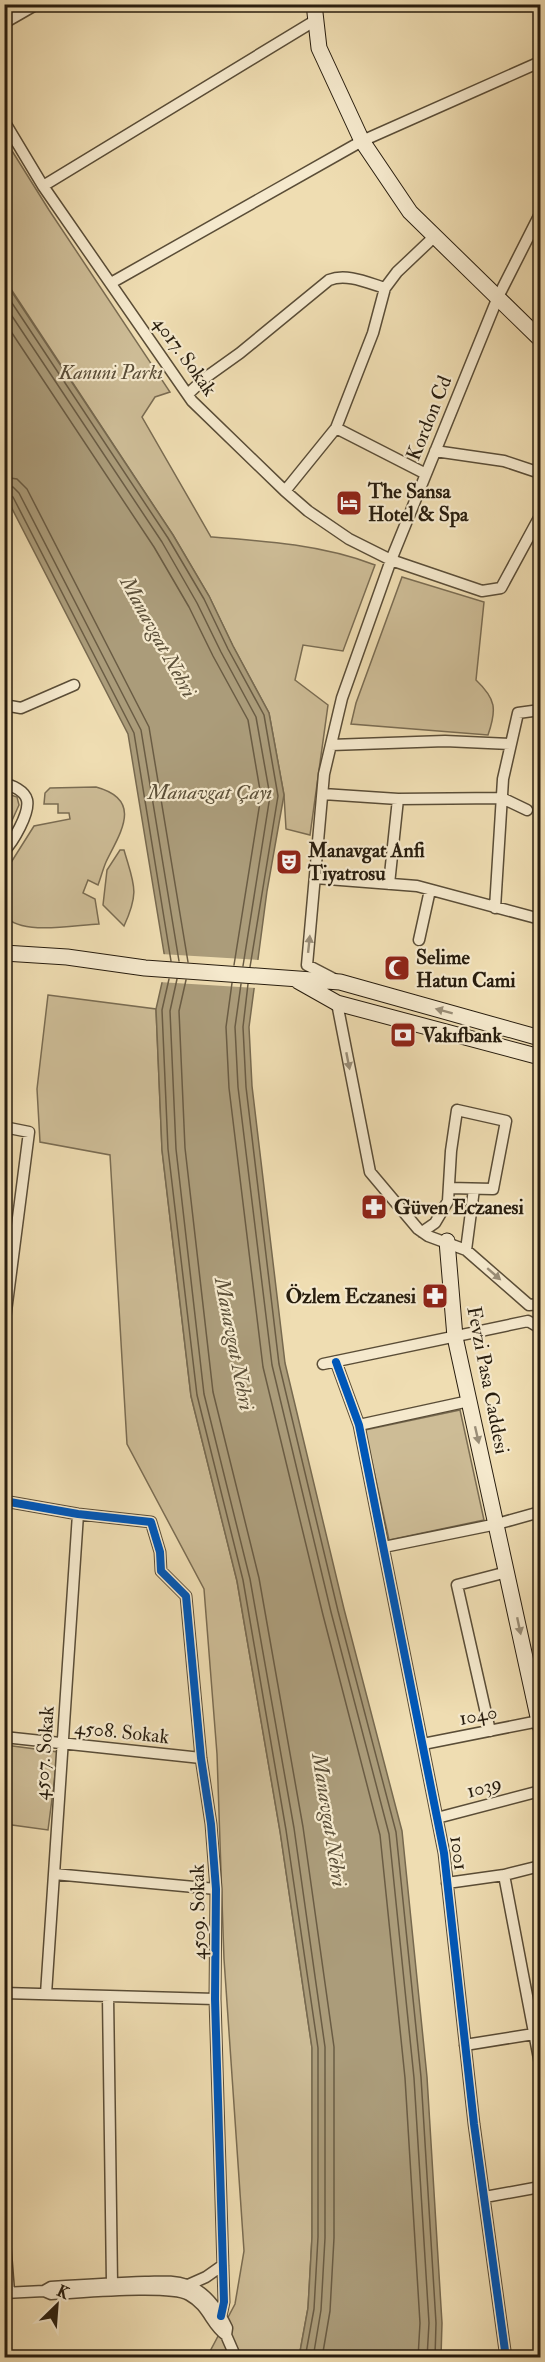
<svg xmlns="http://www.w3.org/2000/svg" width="545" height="2362" viewBox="0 0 545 2362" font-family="'IM FELL Double Pica',serif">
<rect width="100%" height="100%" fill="#efddb2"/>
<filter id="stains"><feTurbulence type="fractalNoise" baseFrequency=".00333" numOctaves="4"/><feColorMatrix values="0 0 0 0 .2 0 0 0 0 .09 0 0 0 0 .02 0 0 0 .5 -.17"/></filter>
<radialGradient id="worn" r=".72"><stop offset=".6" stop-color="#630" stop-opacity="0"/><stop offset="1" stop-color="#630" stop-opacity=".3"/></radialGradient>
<path fill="#cdbc96" stroke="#7a6c52" stroke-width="1.5" d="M4 138 49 210 170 392 155 397 142 417 211 537C266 541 323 545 375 565L343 651 303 645 295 680 328 705 310 835 286 829 284 795 269 713 233 646 209 596 173 535 5 280Z
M402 577 484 602 476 680C496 699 497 709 488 735L351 724 356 703Z
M96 787C144 800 120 833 106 862 103 869 101 877 98 885L88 880 83 893 95 899 99 924C74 925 22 936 5 916V872L34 826 70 819 69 813H58V804H44L45 793 50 788Z
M5 793 17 797 19 805 5 836Z
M120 850H124C134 885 140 891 124 926L103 905 107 870Z
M48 995 156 1009 162 1150 191 1396 237 1581 280 1831 312 2048V2237L308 2308 299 2357H207L235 2304 244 2251 224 1959 217 1754 204 1589 127 1444 110 1155 40 1142 37 1089Z
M460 1410 484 1520 389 1540 365 1430Z
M5 1745 58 1752 48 1830 5 1824Z"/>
<path fill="#ab9c7a" stroke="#77694f" stroke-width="1.5" d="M4 280 173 535 209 596 233 646 269 713 284 795 267 891 249 1027 252 1086 285 1363 344 1609 402 1831 427 2077 442 2323 441 2357H299L308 2308 312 2237V2048L280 1831 237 1581 191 1396 162 1150 156 1009 166 965 128 734 5 495Z"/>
<path fill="#efddb2" d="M161 954 260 960 257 988 159 982 163 965Z"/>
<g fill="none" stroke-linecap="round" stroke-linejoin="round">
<path stroke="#6a5c44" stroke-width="1.5" d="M4 291 168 538 204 599 228 649 264 715 278 796 250 967
M4 304 162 542 197 603 221 652 256 717 270 796 243 966
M4 321 154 547 189 607 213 656 248 720 261 796 234 965
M4 477 17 479 27 489 149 727 188 962
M4 486 13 487 19 493 141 730 179 961
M4 493 13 497 134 733 171 961
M169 979 162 1010 168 1149 197 1395 243 1580 286 1830 318 2048V2237L314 2309 305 2358
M177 979 170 1011 176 1149 204 1394 250 1579 294 1828 325 2047V2238L321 2310 313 2358
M186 980 179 1011 185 1148 213 1392 259 1578 303 1827 334 2047V2238L330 2311 322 2358
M232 983 226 1027 229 1088 263 1367 323 1615 380 1835 405 2078 420 2323 418 2358
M241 984 235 1027 238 1087 272 1365 331 1612 389 1834 414 2078 429 2323 427 2358
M248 984 243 1027 246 1087 279 1364 338 1611 396 1832 421 2077 436 2323 435 2358"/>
<g stroke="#5a4d37" stroke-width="13">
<path id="street" d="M4 23 37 4
M4 121 43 186 192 401 285 491 308 511 349 539 391 560 482 591 501 588 540 516
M43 186 316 20
M111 283 362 141 540 62
M188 394 205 378 240 353 329 280C347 273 368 283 385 288
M336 428 373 333 385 288 397 272 435 236
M435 451 504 461 540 473
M285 491 336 428 426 474
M4 705 21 708 74 685
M331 745 445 741 511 744
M4 784C12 785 25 791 27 800 30 813 13 842 4 851
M323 794 398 799 502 798 527 810
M315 878 417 886 540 919
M389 884 398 799
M495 908 503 779 518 713 540 710
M419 940 430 890
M334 979 307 965 324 774 342 698 391 560 498 297 540 214
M337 1003 370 1172 418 1229 428 1236 466 1250 529 1305 540 1304
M4 1127 29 1132 4 1327
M422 1232 435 1223 448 1201 451 1151 457 1110 506 1121 493 1189 449 1188
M466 1250 474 1189
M336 1362 359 1425 444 1853 474 2124 506 2358
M323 1364 528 1321 540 1328
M359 1425 469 1401
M4 1501 78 1514 151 1522 160 1552 161 1571 186 1596 201 1758 211 1824 216 1889 215 1999 224 2302 221 2316
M384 1547 497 1524 540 1512
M490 1731 457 1585 507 1572
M4 1737 201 1758
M423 1744 539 1721
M437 1818 540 1791
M54 1874 216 1889
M504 1875 540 2064
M447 1883 504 1875 540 1866
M4 1993 215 1999
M46 1994 78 1514
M108 1996 112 2283
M465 2045 540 2033
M485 2197 540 2187
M4 2229 9 2292
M188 2285 206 2277 223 2265
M44 2291 51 2287C82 2285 113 2283 145 2282 159 2282 173 2280 187 2285 207 2292 219 2311 227 2328L226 2335 236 2358
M4 2293 44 2291 51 2294C77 2293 170 2284 189 2295 209 2306 211 2325 226 2335"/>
</g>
<g stroke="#281d0e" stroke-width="17">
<path id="secondary" d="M314 4 319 48 362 141 410 212 540 339
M4 953 67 957 145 968 340 982 540 1038
M298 981 337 1003 540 1057
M447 1241 455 1337 540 1726"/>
</g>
<use href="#street" stroke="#f5e9cd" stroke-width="10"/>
<use href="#secondary" stroke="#f5e9cd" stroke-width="15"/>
<g stroke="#f5e9cd" stroke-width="11">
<path id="cycleway" d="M336 1362 359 1425 444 1853 474 2124 506 2358
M4 1501 78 1514 151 1522 160 1552 161 1571 186 1596 201 1758 211 1824 216 1889 215 1999 224 2302 221 2316"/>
</g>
<use href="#cycleway" stroke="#0057b8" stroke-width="8"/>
</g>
<defs><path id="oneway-solid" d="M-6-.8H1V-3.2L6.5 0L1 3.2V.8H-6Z" transform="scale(1.5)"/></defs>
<g fill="#998d77">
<use href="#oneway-solid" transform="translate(309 944) rotate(-84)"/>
<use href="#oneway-solid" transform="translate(444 1011) rotate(-165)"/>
<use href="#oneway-solid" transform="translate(348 1061) rotate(79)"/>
<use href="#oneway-solid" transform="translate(494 1274) rotate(41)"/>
<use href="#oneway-solid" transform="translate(477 1435) rotate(77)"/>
<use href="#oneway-solid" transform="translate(519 1626) rotate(78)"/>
</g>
<defs>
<g id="hotel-square" transform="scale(1.35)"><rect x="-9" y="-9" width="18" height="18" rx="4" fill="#8f2418" stroke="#f5e9cd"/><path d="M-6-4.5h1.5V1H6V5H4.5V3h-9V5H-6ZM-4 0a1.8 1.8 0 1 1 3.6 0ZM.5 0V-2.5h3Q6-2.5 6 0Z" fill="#fff"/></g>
<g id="theatre-square" transform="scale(1.35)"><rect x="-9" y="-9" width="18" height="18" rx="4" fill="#8f2418" stroke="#f5e9cd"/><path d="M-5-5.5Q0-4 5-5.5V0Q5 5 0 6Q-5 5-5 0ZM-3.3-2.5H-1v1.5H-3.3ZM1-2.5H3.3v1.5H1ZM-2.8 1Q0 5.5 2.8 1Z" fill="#fff"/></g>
<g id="mosque-square" transform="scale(1.35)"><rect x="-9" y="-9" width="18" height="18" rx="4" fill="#8f2418" stroke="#f5e9cd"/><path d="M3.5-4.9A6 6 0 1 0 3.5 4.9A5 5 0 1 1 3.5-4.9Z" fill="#fff"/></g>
<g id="bank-square" transform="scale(1.35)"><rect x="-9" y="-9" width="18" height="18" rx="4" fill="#8f2418" stroke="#f5e9cd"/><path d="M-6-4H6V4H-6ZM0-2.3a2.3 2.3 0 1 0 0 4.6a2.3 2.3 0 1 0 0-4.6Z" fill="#fff"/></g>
<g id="pharmacy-square" transform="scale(1.35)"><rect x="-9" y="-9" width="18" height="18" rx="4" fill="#8f2418" stroke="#f5e9cd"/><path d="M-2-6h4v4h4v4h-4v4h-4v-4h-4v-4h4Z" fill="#fff"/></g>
</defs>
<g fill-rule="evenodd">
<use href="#hotel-square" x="349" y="503"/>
<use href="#theatre-square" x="289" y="862"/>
<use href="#mosque-square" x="397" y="968"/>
<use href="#bank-square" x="403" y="1035"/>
<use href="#pharmacy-square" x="374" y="1207"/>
<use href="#pharmacy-square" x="435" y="1296"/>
</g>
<g text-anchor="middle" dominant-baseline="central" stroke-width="4.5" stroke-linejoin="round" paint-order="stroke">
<g font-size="20" fill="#281d0e" stroke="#f5e9cd">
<text transform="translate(185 356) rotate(54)">4017. Sokak</text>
<text transform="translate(429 418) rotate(-68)">Kordon Cd</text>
<text transform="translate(488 1380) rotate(79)">Fevzi Pasa Caddesi</text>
<text transform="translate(478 1715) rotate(-11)">1040</text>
<text transform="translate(122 1732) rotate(6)">4508. Sokak</text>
<text transform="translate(44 1753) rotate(-86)">4507. Sokak</text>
<text transform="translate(484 1787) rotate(-15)">1039</text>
<text transform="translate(459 1853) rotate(82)">1001</text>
<text transform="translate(198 1912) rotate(-91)">4509. Sokak</text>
</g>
<g font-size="20" font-style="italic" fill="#5a4d37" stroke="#f5e9cd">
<text x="111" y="372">Kanuni Parkı</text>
</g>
<g font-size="20" font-weight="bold" fill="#281d0e" stroke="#f5e9cd" text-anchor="start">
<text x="368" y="491">The Sansa<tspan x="368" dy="23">Hotel &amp; Spa</tspan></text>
<text x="308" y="850">Manavgat Anfi<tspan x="308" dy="23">Tiyatrosu</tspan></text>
<text x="416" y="957">Selime<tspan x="416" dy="23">Hatun Cami</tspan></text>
<text x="422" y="1035">Vakıfbank</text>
<text x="394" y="1207">Güven Eczanesi</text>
<text x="416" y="1296" text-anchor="end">Özlem Eczanesi</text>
</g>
<g font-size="21" font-style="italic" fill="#5c5039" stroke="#f5e9cd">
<text transform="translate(158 637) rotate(61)">Manavgat Nehri</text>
<text x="210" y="792">Manavgat Çayı</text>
<text transform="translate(234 1344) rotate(79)">Manavgat Nehri</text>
<text transform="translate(329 1820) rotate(81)">Manavgat Nehri</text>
</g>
</g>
<rect width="545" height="2362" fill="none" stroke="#efddb2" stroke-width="24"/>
<rect x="6" y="6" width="533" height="2350" fill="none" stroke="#281d0e" stroke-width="3"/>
<rect x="12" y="12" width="521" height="2338" fill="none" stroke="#281d0e" stroke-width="1.5"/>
<g transform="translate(57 2305) rotate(25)" stroke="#f5e9cd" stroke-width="4.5" paint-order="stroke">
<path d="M0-4.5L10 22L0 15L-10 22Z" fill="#281d0e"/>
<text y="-9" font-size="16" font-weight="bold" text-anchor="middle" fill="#281d0e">K</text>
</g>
<rect width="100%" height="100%" filter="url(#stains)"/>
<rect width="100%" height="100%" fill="url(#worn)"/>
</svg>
